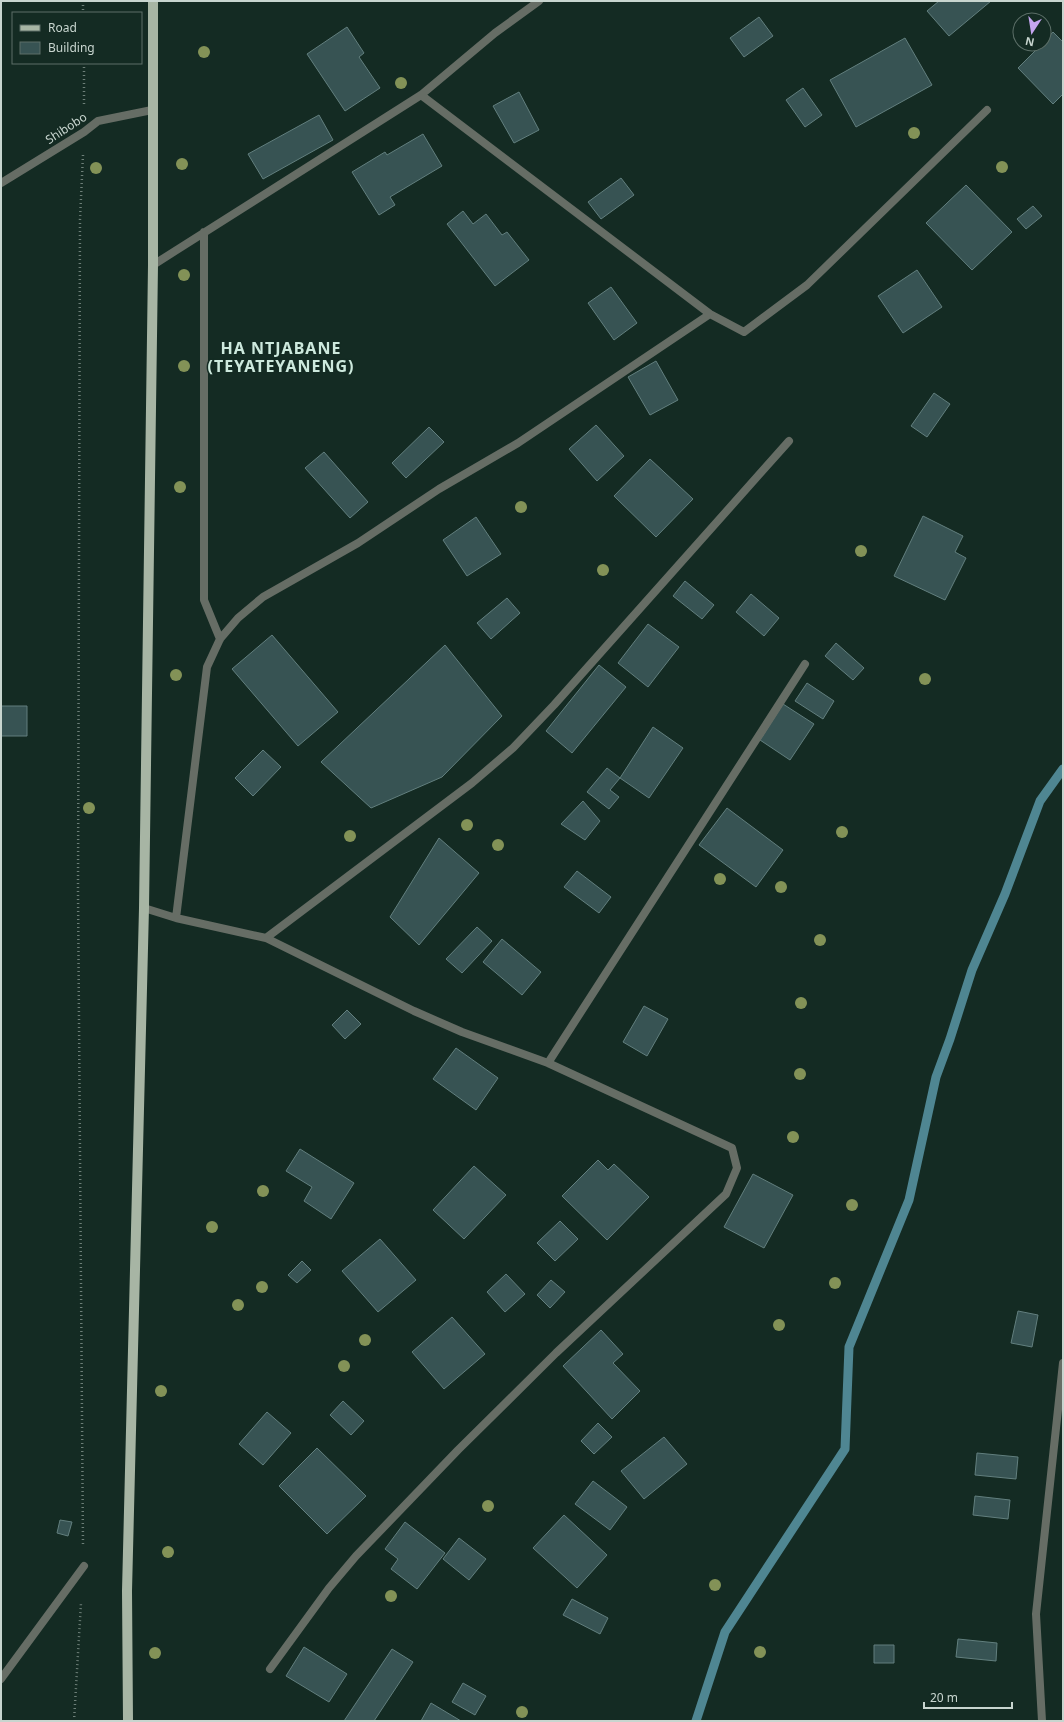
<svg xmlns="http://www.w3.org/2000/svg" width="1064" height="1722" viewBox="0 0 1064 1722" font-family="'Noto Sans',sans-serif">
<rect width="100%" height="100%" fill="#142b23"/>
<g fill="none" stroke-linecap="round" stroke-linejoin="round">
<path stroke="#4f8692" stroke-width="9" d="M696 1721 725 1632 845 1449 849 1347 909 1200 936 1077 950 1039 972 970 1005 894 1040 801 1063 769"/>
</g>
<path fill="#375353" stroke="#627f7e" d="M939 1H991L949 36 927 11Z
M759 17 773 36 744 57 730 38Z
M347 27 364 53 359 57 380 88 345 111 307 54Z
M1053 32 1063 42V94L1053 104 1018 68 1042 44H1044V42Z
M905 38 932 85 856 127 830 80Z
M803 88 822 115 805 127 786 100Z
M519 92 539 130 514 143 493 106Z
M319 115 333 140 263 179 248 154Z
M423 134 442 166 390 197 395 205 379 215 352 172 385 152 387 155Z
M621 178 634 195 601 219 588 202Z
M966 185 1012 232 972 270 926 223Z
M1033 206 1042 216 1026 229 1017 219Z
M463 211 473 224 486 214 502 235 507 232 529 260 495 286 447 224Z
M917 270 942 307 903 333 878 296Z
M611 287 637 323 614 340 588 303Z
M656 361 678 400 650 415 628 377Z
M934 393 950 404 927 437 911 426Z
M596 425 624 456 597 481 569 449Z
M429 427 444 442 406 478 392 463Z
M324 452 368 502 350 518 305 468Z
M650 459 693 499 656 537 614 496Z
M923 516 963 536 955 552 966 558 945 600 894 576Z
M476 517 501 554 467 576 443 540Z
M685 581 714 605 702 619 673 596Z
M751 594 779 618 764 636 736 612Z
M507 598 520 613 491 639 477 623Z
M648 624 679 647 648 687 618 663Z
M272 635 338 712 298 746 232 669Z
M836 643 864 668 853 680 825 656Z
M445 645 502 716 442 777 371 808 321 762Z
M599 665 626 687 572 753 546 731Z
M807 683 834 701 823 719 795 701Z
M783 704 814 724 790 760 760 740Z
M1 706H27V736H1Z
M653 727 683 748 649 798 620 778Z
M263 750 281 767 253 796 235 778Z
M607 768 620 778 610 790 619 797 609 809 587 792Z
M583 801 600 821 585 840 561 824Z
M727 808 783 850 756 887 699 845Z
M439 838 479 873 419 945 390 917Z
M577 871 611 897 599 913 564 887Z
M477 927 492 941 462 973 446 959Z
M502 939 541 972 522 995 483 962Z
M644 1006 668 1019 647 1056 623 1042Z
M347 1010 361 1024 345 1039 332 1025Z
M456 1048 498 1078 476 1110 433 1079Z
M300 1149 354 1183 331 1219 304 1201 312 1187 286 1171Z
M598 1160 608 1170 614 1164 649 1197 607 1240 562 1196Z
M474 1166 506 1195 464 1239 433 1210Z
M753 1174 793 1195 764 1248 724 1227Z
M560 1221 578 1239 555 1261 537 1243Z
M380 1239 416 1280 378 1312 342 1271Z
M302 1261 311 1270 297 1283 288 1275Z
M506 1274 525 1294 505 1312 487 1292Z
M551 1280 565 1292 550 1308 537 1295Z
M1018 1311 1038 1315 1032 1347 1011 1343Z
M452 1317 485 1354 444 1389 412 1352Z
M601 1330 623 1354 613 1363 640 1391 612 1419 563 1366Z
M343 1401 364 1421 351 1435 330 1415Z
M267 1412 291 1433 263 1465 239 1444Z
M598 1423 612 1437 594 1454 581 1441Z
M664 1437 687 1464 644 1499 621 1471Z
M317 1448 366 1496 327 1534 279 1486Z
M977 1453 1018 1457 1016 1479 975 1475Z
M593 1481 627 1507 610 1530 575 1504Z
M975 1496 1010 1500 1008 1519 973 1515Z
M564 1515 607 1555 577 1588 533 1548Z
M60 1520 72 1522 68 1536 57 1533Z
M405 1522 445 1553 417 1589 391 1569 398 1559 385 1549Z
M459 1538 486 1559 469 1580 443 1559Z
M572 1599 608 1618 600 1634 563 1615Z
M958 1639 997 1643 996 1661 956 1657Z
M874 1645H894V1663H874Z
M304 1647 347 1674 329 1702 286 1676Z
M392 1649 413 1662 374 1721H344Z
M463 1683 486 1696 475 1715 452 1702Z
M431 1703 461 1721H421Z"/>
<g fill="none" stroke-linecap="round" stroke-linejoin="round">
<path stroke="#6d7f78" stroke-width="2.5" stroke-dasharray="1 3" stroke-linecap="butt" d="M83 1V13
M84 63V106
M83 155 80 219 78 890 83 1546
M74 1721 81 1603"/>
<path stroke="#666d65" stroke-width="8" d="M421 95 710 314 744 332 807 285 987 110
M1 183 84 132 98 121 152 110
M204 232V600L220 639
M153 265 421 95 495 33 539 1
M144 908 176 918 266 938 414 1011 462 1032 548 1063 732 1148 737 1168 726 1194 556 1353 458 1450 356 1556 329 1588 270 1669
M176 918 207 667 220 639 238 618 263 597 358 543 439 489 518 443 710 314
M266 938 472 783 513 748 554 705 789 441
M548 1063 805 664
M1 1679 84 1566
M1042 1721 1036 1614 1063 1363"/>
<path stroke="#a7b5a4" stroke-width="10" d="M128 1721 127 1591 144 908 153 265V1"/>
</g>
<g fill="#839257">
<circle cx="204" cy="52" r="6"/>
<circle cx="401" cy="83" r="6"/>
<circle cx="914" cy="133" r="6"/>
<circle cx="182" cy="164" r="6"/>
<circle cx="1002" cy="167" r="6"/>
<circle cx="96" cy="168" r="6"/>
<circle cx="184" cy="275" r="6"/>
<circle cx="184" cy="366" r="6"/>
<circle cx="180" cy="487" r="6"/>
<circle cx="521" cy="507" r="6"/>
<circle cx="861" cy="551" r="6"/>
<circle cx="603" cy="570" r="6"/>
<circle cx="176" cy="675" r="6"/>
<circle cx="925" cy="679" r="6"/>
<circle cx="89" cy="808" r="6"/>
<circle cx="467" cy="825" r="6"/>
<circle cx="842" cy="832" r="6"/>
<circle cx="350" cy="836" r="6"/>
<circle cx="498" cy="845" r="6"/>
<circle cx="720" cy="879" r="6"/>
<circle cx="781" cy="887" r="6"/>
<circle cx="820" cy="940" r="6"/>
<circle cx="801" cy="1003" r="6"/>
<circle cx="800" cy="1074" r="6"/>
<circle cx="793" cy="1137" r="6"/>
<circle cx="263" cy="1191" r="6"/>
<circle cx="852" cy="1205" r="6"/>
<circle cx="212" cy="1227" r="6"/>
<circle cx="835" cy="1283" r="6"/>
<circle cx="262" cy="1287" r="6"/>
<circle cx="238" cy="1305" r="6"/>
<circle cx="779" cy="1325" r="6"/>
<circle cx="365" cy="1340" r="6"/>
<circle cx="344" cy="1366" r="6"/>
<circle cx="161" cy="1391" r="6"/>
<circle cx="488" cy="1506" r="6"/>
<circle cx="168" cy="1552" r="6"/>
<circle cx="715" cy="1585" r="6"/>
<circle cx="391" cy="1596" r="6"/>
<circle cx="760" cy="1652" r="6"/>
<circle cx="155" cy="1653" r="6"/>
<circle cx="522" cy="1712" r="6"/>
</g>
<g text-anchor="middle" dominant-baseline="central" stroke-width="3" stroke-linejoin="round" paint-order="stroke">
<g font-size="12" fill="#c8d5cf" stroke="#142b23">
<text transform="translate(66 128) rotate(-33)">Shibobo</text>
</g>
<g font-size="16" font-weight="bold" letter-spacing="1" fill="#cde9dd" stroke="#142b23">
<text x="281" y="348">HA NTJABANE<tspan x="281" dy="18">(TEYATEYANENG)</tspan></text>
</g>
</g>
<rect width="1064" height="1722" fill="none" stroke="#c8d5cf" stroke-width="4"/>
<rect x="12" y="12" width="130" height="52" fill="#142b23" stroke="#5c6f68"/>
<rect x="20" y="25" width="20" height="6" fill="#a7b5a4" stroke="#5c6f68"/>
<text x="48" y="32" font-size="12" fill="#c8d5cf">Road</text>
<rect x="20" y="42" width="20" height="12" fill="#375353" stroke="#5c6f68"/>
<text x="48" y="52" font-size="12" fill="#c8d5cf">Building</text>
<g transform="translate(1032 32) rotate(192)"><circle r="19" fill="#142b23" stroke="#5c6f68"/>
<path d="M0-3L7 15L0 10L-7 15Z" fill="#c5a6f0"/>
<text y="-6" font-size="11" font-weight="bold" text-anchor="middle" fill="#c8d5cf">N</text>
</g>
<path d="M924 1702v6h88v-6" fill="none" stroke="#c8d5cf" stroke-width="2"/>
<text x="930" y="1702" font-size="12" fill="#c8d5cf" stroke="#142b23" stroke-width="3" paint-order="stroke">20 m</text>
</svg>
